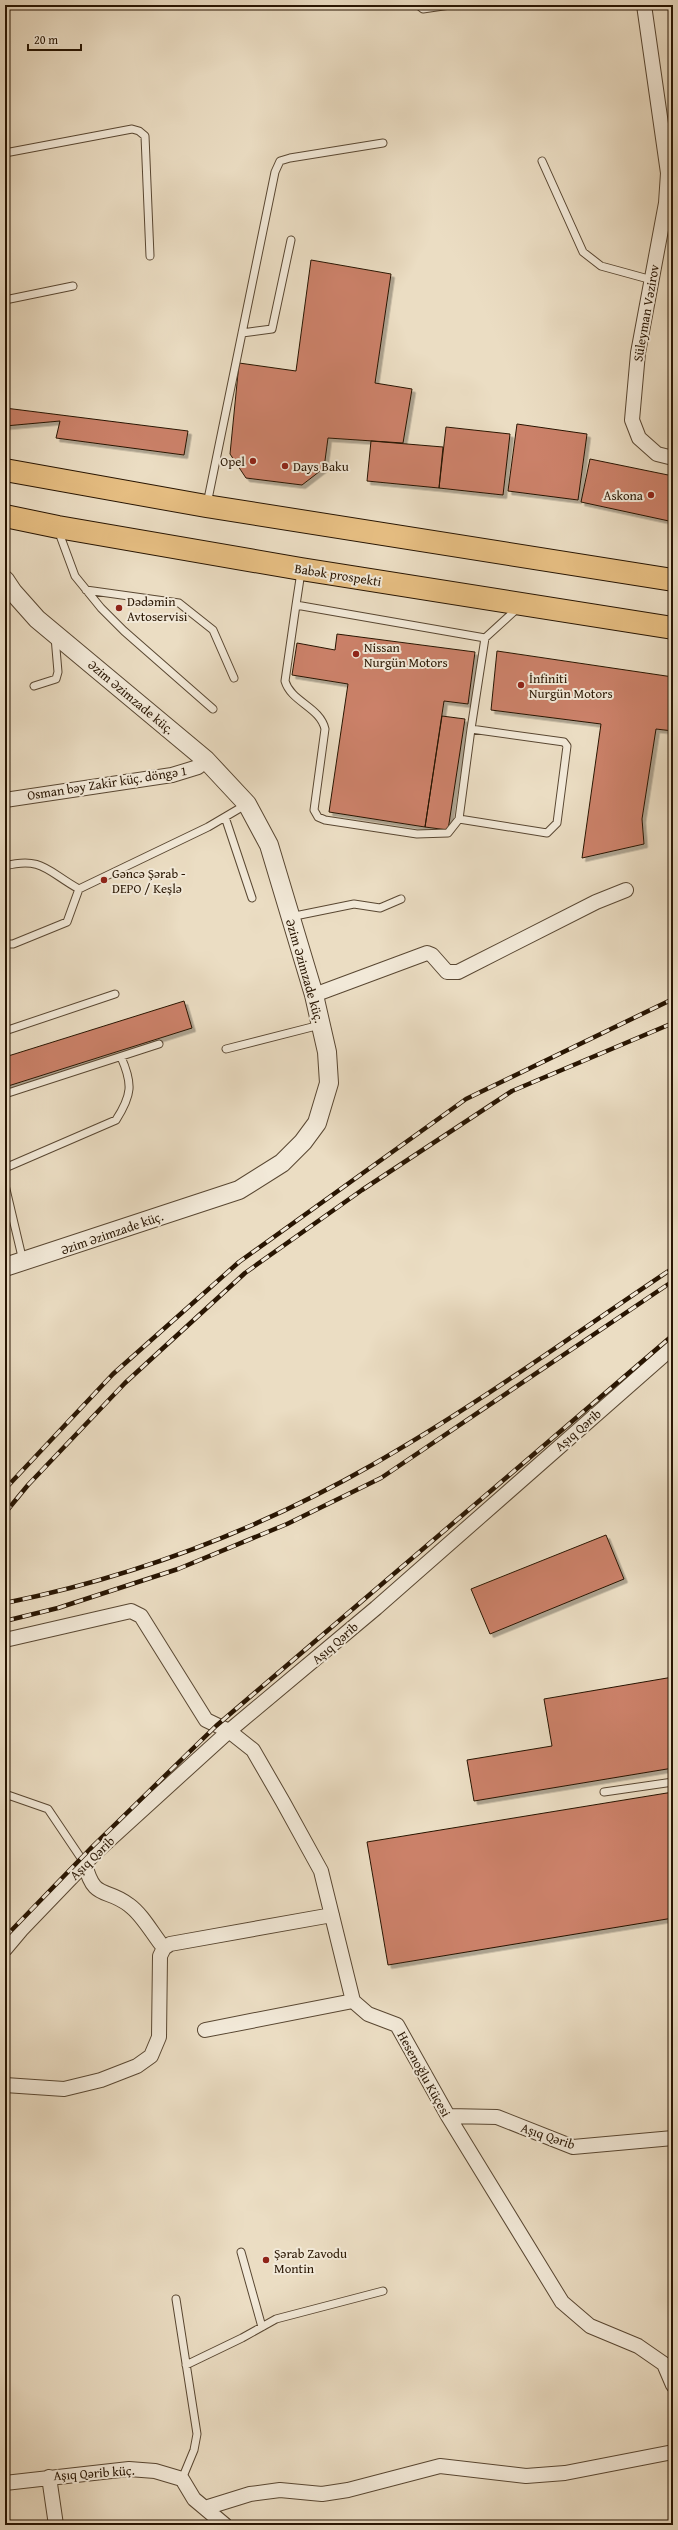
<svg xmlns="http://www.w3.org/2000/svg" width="678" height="2530" viewBox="0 0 678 2530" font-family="'Gentium Book Plus',serif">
<defs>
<filter id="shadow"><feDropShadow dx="3.5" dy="3.5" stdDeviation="0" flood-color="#0004"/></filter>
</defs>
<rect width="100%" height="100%" fill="#ebddc3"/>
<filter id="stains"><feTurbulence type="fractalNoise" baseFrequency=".005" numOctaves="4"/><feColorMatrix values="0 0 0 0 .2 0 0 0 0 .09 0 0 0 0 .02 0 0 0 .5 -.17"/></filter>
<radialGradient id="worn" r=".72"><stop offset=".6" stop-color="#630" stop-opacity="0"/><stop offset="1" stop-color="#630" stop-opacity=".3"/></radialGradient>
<path fill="#cb8169" stroke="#281502" filter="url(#shadow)" d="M311 260 391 274 375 383 412 389 403 443 328 438 324 468 302 485 246 478 230 454 239 363 296 371Z
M5 408 188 431 184 455 56 438 60 421 5 426Z
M517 424 587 434 578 500 508 491Z
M446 427 510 434 503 495 439 488Z
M371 441 443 447 439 488 367 481Z
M590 459 673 476V503L669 521 581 502Z
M337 634 475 652 468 704 444 701 425 827 329 812 348 684 292 675 297 643 335 650Z
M497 651 673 677V731L656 729 642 819 644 844 582 858 601 724 491 710Z
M442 716 465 719 448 830 425 827Z
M184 1001 192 1028 5 1087V1057Z
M606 1535 624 1579 490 1634 471 1589Z
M673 1677V1768L474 1801 467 1760 552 1746 544 1699Z
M673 1792V1918L388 1965 367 1842Z"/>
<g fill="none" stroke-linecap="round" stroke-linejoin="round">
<g stroke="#594732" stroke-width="9">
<path id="service" d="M418 5 423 9 450 5
M5 153 132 129 139 131 145 136 150 256
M542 161 583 252 601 266 652 280
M5 300 73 286
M242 333 272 329 291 240
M207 504 275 172 280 161 290 158 383 143
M58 530 75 576 101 608 124 631 213 709
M301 572 296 605 485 638 519 607
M86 590 179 603 213 630 234 678
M296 605 285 681C291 702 320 707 325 729L314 810 318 817 325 820 417 834 448 833 459 819 471 729 564 742 567 746 557 823 547 833 459 819
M34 686 56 679 58 672 55 637
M471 729 485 638
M225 817 252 898
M5 866C42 856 48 872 79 889
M290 917 354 904 380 908 401 899
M5 944H13L67 922 79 889 208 827 247 804
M5 1031 115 994
M226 1049 320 1025
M5 1094 159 1044
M5 1168 116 1120C132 1095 133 1084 121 1057
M5 1185 23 1261
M604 1792 673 1782
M5 1794 48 1809 85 1864
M241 2252 262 2327
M176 2299 197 2434 194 2450 182 2479
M186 2365 242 2338 276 2319 383 2291"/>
</g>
<g stroke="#594732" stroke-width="16">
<path id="minor" d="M644 5 668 173 666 203 638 353 632 420 639 438 657 454 673 458
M5 800 172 775 198 767 206 760
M314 995 427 953 432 955 447 972H458L596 902 626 890
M5 1640 131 1611 141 1616 206 1720 229 1731 253 1750 283 1802 321 1871 353 2001 368 2014 397 2025 448 2116 562 2302 590 2326 638 2346 664 2364 673 2385
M85 1864C94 1901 106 1887 129 1905 143 1915 153 1935 164 1948
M5 1949 21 1930 97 1851 229 1731 376 1608 673 1347
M205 2030 353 2001
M5 2085 64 2089 101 2080 137 2066 151 2056 159 2037 160 1956 164 1948 170 1944 332 1915
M448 2116 497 2117 573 2147 673 2138
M49 2477 56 2525
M5 2483 129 2469 155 2471 182 2479 194 2499 225 2525
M205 2508 250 2494 280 2490 322 2494 348 2490 440 2466 526 2476 565 2473 673 2452"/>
</g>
<g stroke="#594732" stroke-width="20">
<path id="tertiary" d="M5 580 13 592 37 619 206 760 247 804 269 845 314 995 327 1052 329 1083 317 1123 303 1142 282 1163 239 1190 5 1267"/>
</g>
<g stroke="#281502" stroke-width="24">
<path id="primary" d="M5 470 206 506 673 580
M5 516 58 527 301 569 673 628"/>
</g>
<use href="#service" stroke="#f2e9d8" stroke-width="7"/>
<use href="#minor" stroke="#f2e9d8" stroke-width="14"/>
<use href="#tertiary" stroke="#f2e9d8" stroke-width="18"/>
<use href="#primary" stroke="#e6be82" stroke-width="22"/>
<g stroke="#281502" stroke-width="4.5">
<path id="rail" d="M5 1489 113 1374 239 1262 466 1099 673 999
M5 1513 28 1485 125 1383 245 1273 362 1190 512 1091 673 1023
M5 1603C133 1577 258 1530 372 1465 476 1406 574 1334 673 1268
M5 1621 58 1608 178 1569 287 1524 381 1478 673 1281
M5 1937 93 1846 216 1726 673 1335"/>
</g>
<use href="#rail" stroke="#f2e9d8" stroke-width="3" stroke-dasharray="9" stroke-linecap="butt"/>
</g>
<g fill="#8f2418" stroke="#f2e9d8" stroke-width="1.5">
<circle cx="253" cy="461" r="4"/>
<circle cx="285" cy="466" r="4"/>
<circle cx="651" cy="495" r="4"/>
<circle cx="119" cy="608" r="4"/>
<circle cx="356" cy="654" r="4"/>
<circle cx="521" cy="685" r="4"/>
<circle cx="104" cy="880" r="4"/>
<circle cx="266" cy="2260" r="4"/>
</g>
<g text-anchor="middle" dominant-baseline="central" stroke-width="4" stroke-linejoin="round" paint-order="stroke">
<g font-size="13" fill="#281502" stroke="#f2e9d8">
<text transform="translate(646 313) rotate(-80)">Süleyman Vəzirov</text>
<text transform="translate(338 575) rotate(9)">Babək prospekti</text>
<text transform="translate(131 697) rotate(40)">Əzim Əzimzade küç.</text>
<text transform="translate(107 783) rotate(-9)">Osman bəy Zakir küç. döngə 1</text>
<text transform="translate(305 971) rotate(74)">Əzim Əzimzade küç.</text>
<text transform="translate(112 1233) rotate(-19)">Əzim Əzimzade küç.</text>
<text transform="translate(578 1430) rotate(-41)">Aşıq Qərib</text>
<text transform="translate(335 1643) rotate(-41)">Aşıq Qərib</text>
<text transform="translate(92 1858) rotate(-44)">Aşıq Qərib</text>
<text transform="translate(424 2074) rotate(61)">Hesenoğlu Küçesi</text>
<text transform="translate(548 2136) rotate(19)">Aşıq Qərib</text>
<text transform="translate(94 2473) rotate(-4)">Aşıq Qərib küç.</text>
</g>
<g font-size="13" fill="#281502" stroke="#f2e9d8" text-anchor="start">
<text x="245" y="461" text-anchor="end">Opel</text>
<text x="293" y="466">Days Baku</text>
<text x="643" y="495" text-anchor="end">Askona</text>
<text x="127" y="601">Dədəmin<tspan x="127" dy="15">Avtoservisi</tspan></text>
<text x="364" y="647">Nissan<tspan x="364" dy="15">Nurgün Motors</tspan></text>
<text x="529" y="678">İnfiniti<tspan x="529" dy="15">Nurgün Motors</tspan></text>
<text x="112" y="873">Gəncə Şərab -<tspan x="112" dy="15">DEPO / Keşlə</tspan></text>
<text x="274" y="2253">Şərab Zavodu<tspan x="274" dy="15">Montin</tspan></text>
</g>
</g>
<rect width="678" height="2530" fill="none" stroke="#ebddc3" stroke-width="20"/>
<rect x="6" y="6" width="666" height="2518" fill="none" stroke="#281502" stroke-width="2"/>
<rect x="10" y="10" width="658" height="2510" fill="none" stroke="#281502"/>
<path d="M28 44v6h53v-6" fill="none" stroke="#281502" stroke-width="2"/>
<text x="34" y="44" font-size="12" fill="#281502" stroke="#f2e9d8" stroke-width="3" paint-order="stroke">20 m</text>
<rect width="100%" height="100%" filter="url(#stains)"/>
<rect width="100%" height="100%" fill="url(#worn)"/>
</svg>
